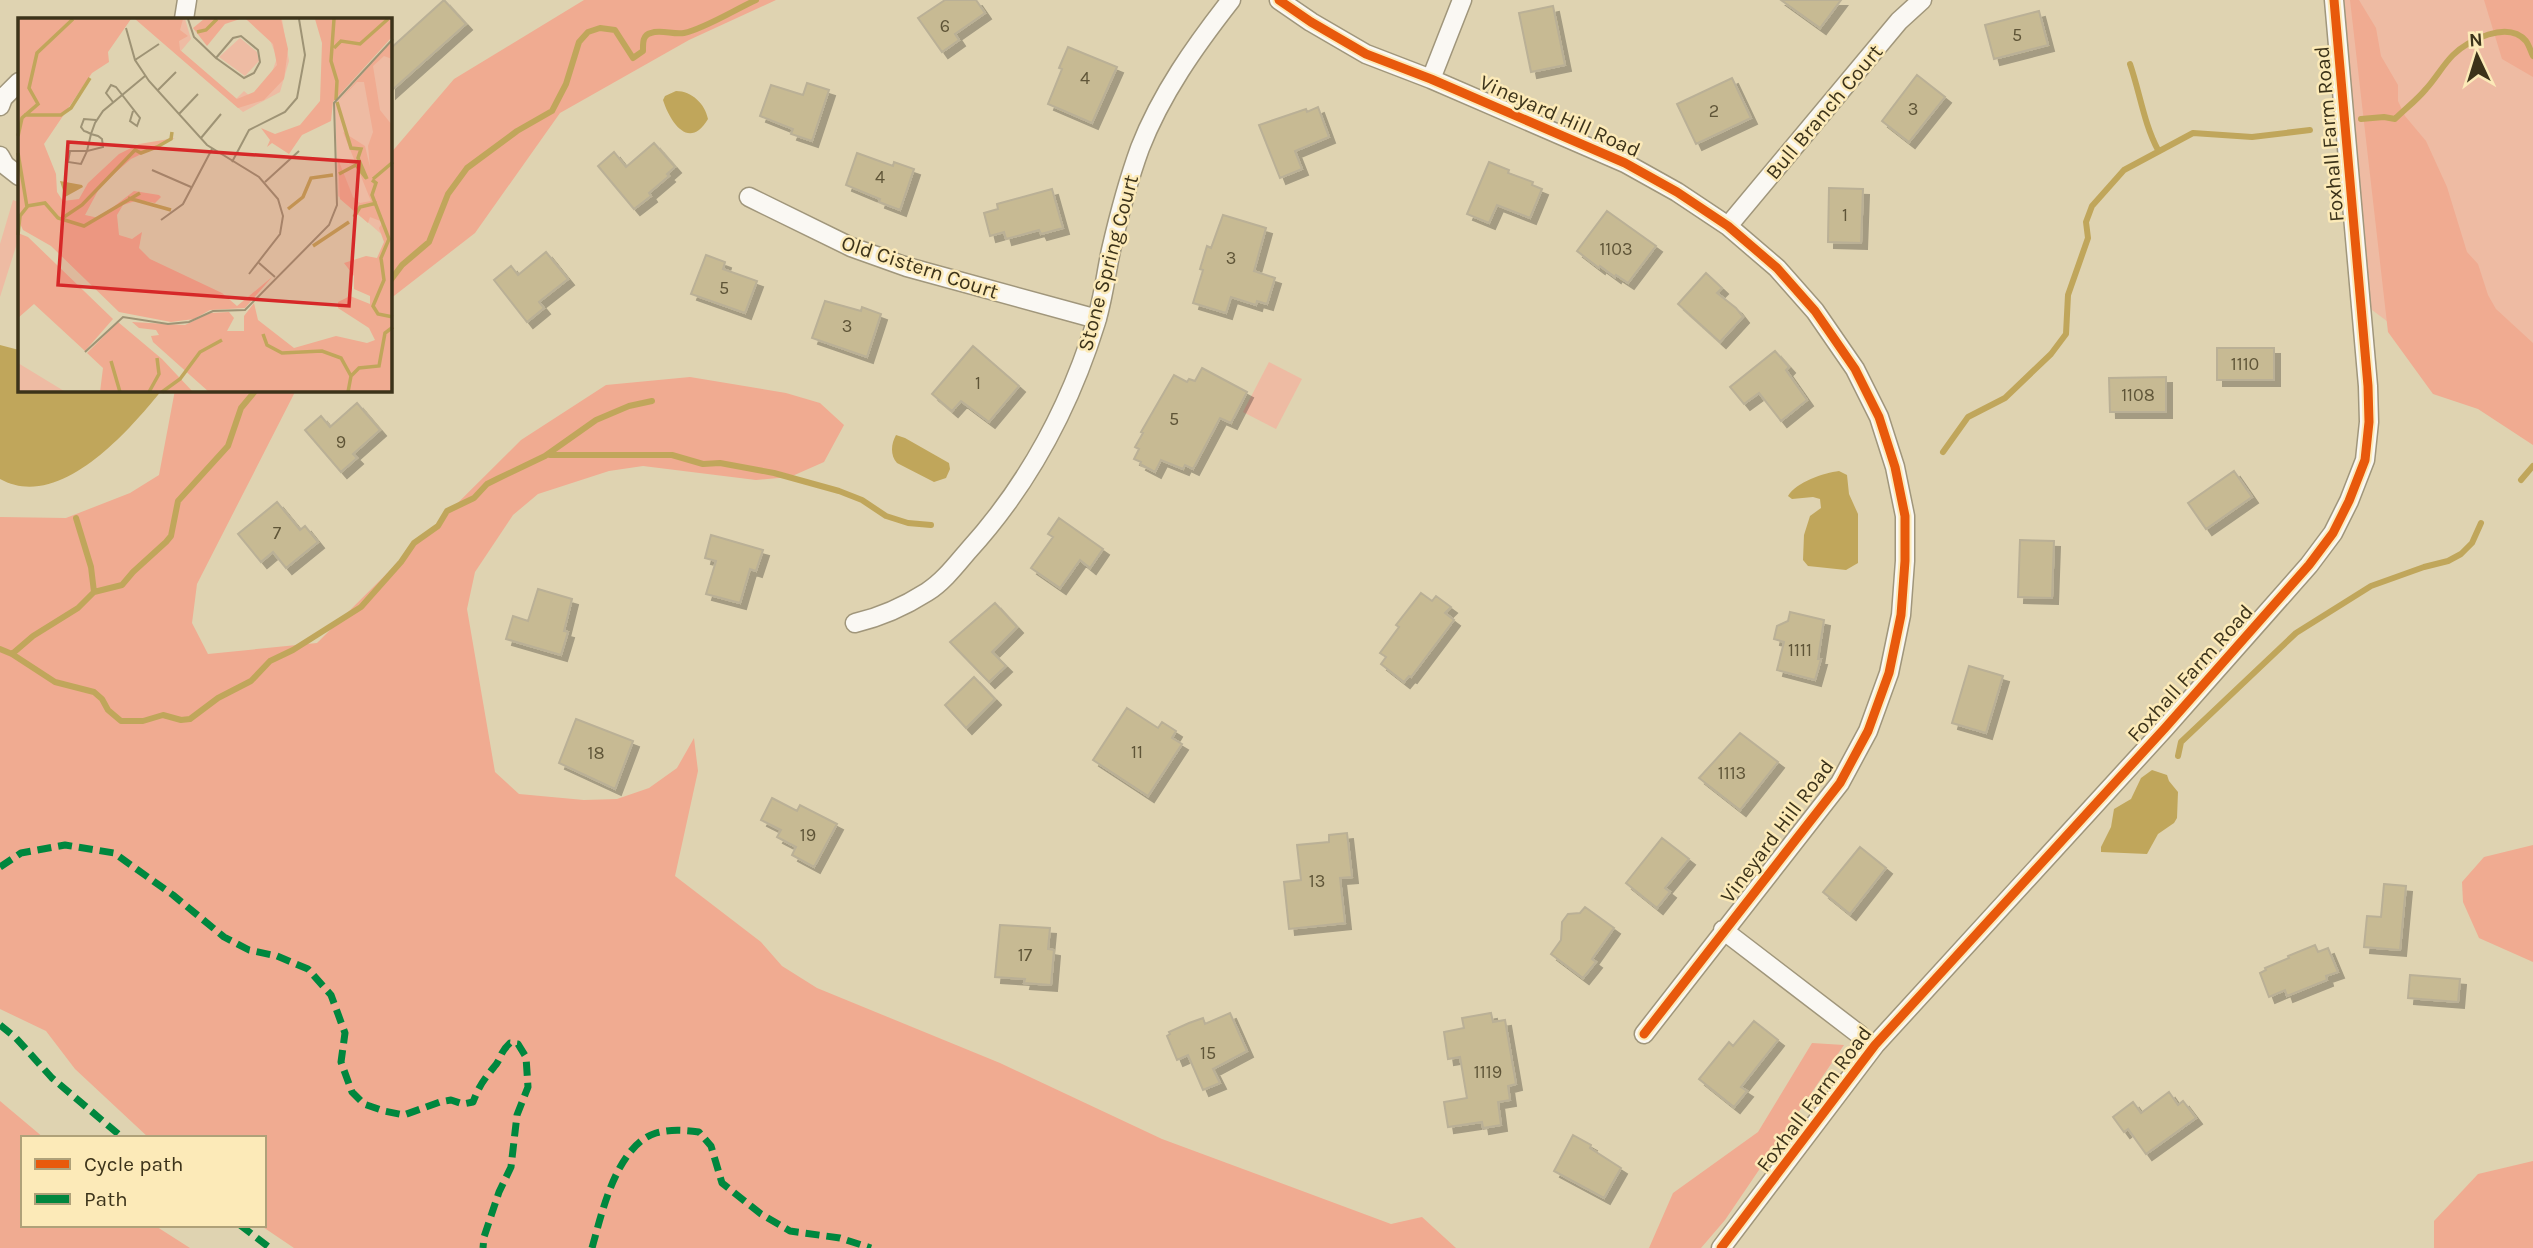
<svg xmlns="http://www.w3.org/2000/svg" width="2533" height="1248" viewBox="0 0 2533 1248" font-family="Karla,sans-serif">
<defs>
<filter id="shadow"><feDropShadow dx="6" dy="6" stdDeviation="0" flood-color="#0004"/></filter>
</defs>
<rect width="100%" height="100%" fill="#dfd3b1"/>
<path fill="#eebba3" d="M2341 0H2533V430L2368 307Z
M13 200 19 202V237L0 297V244Z
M1269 362 1302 379 1276 429 1243 412Z"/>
<path fill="#f0ab91" d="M584 0H776L689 40 560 113 475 233 390 299V154L454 79Z
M2350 0H2359L2376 28 2381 56 2398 85V101L2405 116 2426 141 2447 187 2467 252 2478 264 2488 295 2496 309 2533 343V445L2478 409 2433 394 2388 332Z
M2484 0H2533V77L2502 59Z
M690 377 786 393 820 403 844 425 824 462 790 477 756 480 643 466 609 471 538 494 513 515 475 572 467 609 495 772 519 794 584 800 617 799 649 788 677 768 694 738 698 771 675 876 761 942 782 966 817 988 1000 1063 1162 1139 1391 1224 1422 1217 1456 1248H294L260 1225H264V1138H149L75 1069 46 1031 0 1009V517L66 518 130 493 159 475 175 390H296L197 584 192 623 208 654 317 643 521 440 606 385Z
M2533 845V962L2479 938 2463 902 2462 882 2484 857Z
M1812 1043 1844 1045 1725 1220 1701 1248H1649L1673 1193 1758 1132Z
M0 1101 44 1138H23V1225H154L190 1248H0Z
M2533 1161V1248H2434V1221L2478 1174Z"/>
<path fill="#c0a65b" d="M676 91C692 91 705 104 708 119 689 151 670 122 663 100L665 96Z
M0 345 19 350V390H162C129 431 59 512 0 479Z
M896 435 905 438 949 463 950 469 946 478 934 482 897 463C890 455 891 444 896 435Z
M1839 471 1847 475 1849 494 1858 514V563L1846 570 1808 566 1803 560 1804 535 1810 516 1821 508 1820 499 1813 497 1792 499 1788 496C1796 482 1824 473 1839 471Z
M2152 770 2167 775 2169 781 2178 792 2177 818 2174 823 2158 834 2147 854 2101 852V847L2111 827 2114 809 2131 799 2141 778Z"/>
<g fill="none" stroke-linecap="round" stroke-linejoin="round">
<path stroke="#c0a65b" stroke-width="6" d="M2130 64C2140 93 2144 124 2158 150
M2361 119 2384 117 2395 119C2405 109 2417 100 2426 89 2436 78 2443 65 2453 55 2468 40 2508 20 2526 41 2529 45 2531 52 2533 56
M390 281 402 265 429 242 448 194 467 168 517 131 552 111 566 84 579 42 588 32 600 28 615 30 633 58 643 51C643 44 642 35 651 33 660 29 674 35 684 33 704 29 736 9 756 0
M1943 452 1968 417 2005 398 2051 354 2066 334 2068 295 2088 238 2086 222 2092 206 2124 170 2193 133 2252 137 2310 130
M550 455H672L703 464 720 463 774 473 839 491 862 500 886 516 908 523 931 525
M2521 480 2533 466
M76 518 91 567 94 592
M0 649 12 654 55 682 94 692 102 699 108 710 121 721H143L163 715 181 720 190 719 218 698 251 681 270 661 293 650 361 607 401 562 414 543 438 526 447 511 474 498 487 484 497 479 545 456 596 420 629 406 652 401
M12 654 33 636 78 608 94 592 122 585 133 572 166 542 171 536 178 501 228 446 241 408 256 390
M2178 756 2181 742 2296 633 2371 586 2424 567 2448 561 2461 554 2472 543 2481 523"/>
</g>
<path fill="#c7ba93" stroke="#bab096" stroke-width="2" filter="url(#shadow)" d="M444 0 466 24 390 92V49Z
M945 0H976L985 13 955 34 959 40 942 52 918 18Z
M1781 0H1841L1820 28Z
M1553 6 1565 65 1531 72 1519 13Z
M2039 11 2048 45 1994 59 1985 25Z
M1068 47 1117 67 1092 123 1048 104 1062 69 1059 68Z
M1917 75 1945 97 1909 142 1882 121Z
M1732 78 1751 118 1696 144 1677 104Z
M807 83 829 90 812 141 791 134 793 129 760 116 771 85 803 95Z
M1318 107 1329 137 1295 151 1302 169 1280 178 1259 125 1306 109 1307 112Z
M654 143 675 167 667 174 669 176 649 193 651 196 634 209 598 166 614 152 626 167Z
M857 153 893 166 894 162 914 169 900 210 879 202 880 199 846 185Z
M1489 162 1509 170 1508 173 1533 182 1532 185 1542 189 1530 218 1497 205 1489 223 1467 214Z
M1829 188 1863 189 1861 243 1828 242Z
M1052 189 1063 228 1041 234 1039 230 1006 239 1004 232 990 236 984 213 998 209 997 204Z
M1607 211 1656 246 1628 283 1616 275 1615 277 1600 266 1599 268 1577 251Z
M1223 215 1266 228 1254 271 1275 278 1267 304 1257 301 1256 305 1231 297 1226 313 1193 303 1203 270 1200 269 1207 246 1211 248Z
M546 252 568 279 539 302 544 308 527 322 494 280 511 266 518 275Z
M706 255 725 262 723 269 757 281 745 313 691 294Z
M1706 273 1722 288 1717 293 1736 308 1743 317 1720 342 1678 304Z
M825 301 861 311 862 307 881 314 867 357 812 338Z
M973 346 1019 386 989 422 961 401 952 411 932 394Z
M2217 348H2274V380H2217Z
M1775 351 1789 367 1786 370 1807 400 1781 421 1759 393 1744 404 1730 387Z
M1202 368 1247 392 1231 423 1220 418 1193 469 1185 465 1183 469 1161 460 1155 472 1140 464 1141 462 1134 459 1139 449 1135 447 1143 433 1141 432 1174 375 1187 382 1189 379 1195 381Z
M2166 377V412H2110L2109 378Z
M357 403 380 430 353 454 357 458 341 472 305 430 321 416 330 427Z
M2234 471 2252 497 2206 529 2188 503Z
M277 502 300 530 305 526 318 542 286 568 273 552 261 562 238 534Z
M1059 518 1103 549 1090 568 1080 560 1060 588 1031 568 1053 537 1048 534Z
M711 535 763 550 756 571 750 569 740 603 706 594 716 561 705 558Z
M2020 540 2054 541 2052 598 2018 597Z
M538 589 572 599 564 631 568 632 561 655 506 639 513 616 528 621Z
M1421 593 1432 601 1436 596 1451 607 1445 613 1454 620 1411 677 1409 676 1404 682 1381 664 1386 657 1380 653 1399 627 1396 625Z
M995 603 1017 627 992 652 1006 666 989 682 950 642Z
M1790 612 1824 620 1818 659H1821L1815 680 1777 670 1784 642 1774 639 1777 626 1788 621Z
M1969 666 2003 676 1986 733 1952 723Z
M974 677 995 699 966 728 945 705Z
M1127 708 1158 728 1162 722 1176 731 1172 738 1182 744 1148 796 1093 760Z
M576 719 633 741 615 789 559 763Z
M1740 733 1778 762 1740 810 1699 778Z
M772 798 797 811 800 805 837 824 814 867 792 855 796 847 777 837 781 830 761 820Z
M1347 833 1352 877 1340 878 1345 923 1289 929 1284 882 1301 880 1297 845 1329 842V835Z
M1662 838 1689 859 1665 888 1670 892 1657 908 1626 883Z
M1860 847 1886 868 1850 914 1823 892Z
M2384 884 2406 886 2400 950 2364 947 2367 916 2381 917Z
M1585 907 1614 928 1592 959 1596 962 1583 978 1551 954 1561 940 1562 922 1568 914 1580 913Z
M1000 925 1050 928 1048 949 1054 950 1051 985 1024 983 1025 979 995 977Z
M2315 945 2318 952 2328 948 2338 972 2326 976 2327 980 2287 996 2285 990 2269 997 2260 973 2266 970 2265 968 2289 958 2288 956Z
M2410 975 2460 979 2458 1002 2408 998Z
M1230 1013 1247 1051 1213 1069 1220 1083 1203 1090 1188 1055 1177 1060 1167 1036 1170 1034 1169 1032 1189 1023 1203 1018 1205 1024Z
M1491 1013 1493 1022 1505 1020 1516 1084 1508 1086 1510 1100 1498 1102 1501 1125 1483 1128 1482 1122 1448 1127 1444 1102 1467 1098 1460 1057 1448 1059 1444 1032 1464 1028 1462 1018Z
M1754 1021 1778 1040 1741 1087 1747 1091 1734 1107 1699 1079 1729 1042 1733 1046Z
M2169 1092 2178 1105 2183 1101 2196 1118 2146 1154 2128 1129 2124 1132 2113 1117 2133 1102 2141 1113Z
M1573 1135 1591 1145 1590 1148 1621 1168 1604 1198 1554 1171Z"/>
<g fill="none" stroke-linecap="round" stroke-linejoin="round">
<g stroke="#a0967b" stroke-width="21">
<path id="minor" d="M1279 0 1311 22 1366 54 1431 79 1625 163 1677 192 1728 226 1777 268 1815 311 1855 369 1879 417 1895 467 1905 516V561L1901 615 1889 673 1868 731 1840 783 1644 1034
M184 19 187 0
M1431 79 1462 0
M0 106 3 98 19 82
M0 156 5 165 19 176
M749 197 851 247 907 267 1097 319
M1728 226 1899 21 1922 0
M855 623C881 617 905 606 927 592 943 582 956 565 968 551 1029 484 1069 409 1096 322 1103 299 1106 274 1111 250 1119 215 1128 181 1140 148 1161 94 1195 46 1231 0
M1723 930 1860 1035
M1721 1248 1875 1045 2165 728 2309 565 2333 533 2349 501 2365 460 2369 422 2368 386 2334 0"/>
</g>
<use href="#minor" stroke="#faf8f3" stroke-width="18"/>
<path stroke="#00873e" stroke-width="7" stroke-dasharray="14 7" stroke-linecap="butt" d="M0 867 21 853 65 845 114 853 173 895 224 937 249 950 277 956 308 969 331 995 345 1033 341 1062 352 1092 364 1104 384 1111 404 1115 440 1102 451 1100 463 1104 473 1102C480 1084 483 1081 494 1067 502 1058 499 1053 510 1043L518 1044 526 1057 528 1087 517 1115 511 1167 499 1192 484 1237 483 1248
M0 1025 16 1038 52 1078 123 1138
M240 1225 270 1248
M592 1248C602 1213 616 1146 656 1133 670 1129 685 1130 699 1132L711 1146 722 1183 761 1214 790 1231 840 1238 871 1248"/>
<g stroke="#fceab8" stroke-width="13">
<path id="cycleway" d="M1279 0 1311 22 1366 54 1431 79 1625 163 1677 192 1728 226 1777 268 1815 311 1855 369 1879 417 1895 467 1905 516V561L1901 615 1889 673 1868 731 1840 783 1644 1034
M1721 1248 1875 1045 2165 728 2309 565 2333 533 2349 501 2365 460 2369 422 2368 386 2334 0"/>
</g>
<use href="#cycleway" stroke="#e8590c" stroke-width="9"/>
</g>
<g text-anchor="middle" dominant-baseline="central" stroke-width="5" stroke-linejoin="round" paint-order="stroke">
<g font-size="18" fill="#5f5538">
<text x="945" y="26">6</text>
<text x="2017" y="35">5</text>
<text x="1085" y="78">4</text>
<text x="1913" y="109">3</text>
<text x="1714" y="111">2</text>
<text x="880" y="177">4</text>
<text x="1845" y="215">1</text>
<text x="1616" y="249">1103</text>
<text x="1231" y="258">3</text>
<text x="724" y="288">5</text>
<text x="847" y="326">3</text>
<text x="2245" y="364">1110</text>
<text x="978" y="383">1</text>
<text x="2138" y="395">1108</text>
<text x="1174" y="419">5</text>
<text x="341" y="442">9</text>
<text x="277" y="533">7</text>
<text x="1800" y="650">1111</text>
<text x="1137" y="752">11</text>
<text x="596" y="753">18</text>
<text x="1732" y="773">1113</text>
<text x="808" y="835">19</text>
<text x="1317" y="881">13</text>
<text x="1025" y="955">17</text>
<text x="1208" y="1053">15</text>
<text x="1488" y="1072">1119</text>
</g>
<g font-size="21" fill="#3c331a" stroke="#fceab8">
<text transform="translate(1824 112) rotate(-50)">Bull Branch Court</text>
<text transform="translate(1560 116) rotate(24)">Vineyard Hill Road</text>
<text transform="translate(2329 134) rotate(-95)">Foxhall Farm Road</text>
<text transform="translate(1108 263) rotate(-75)">Stone Spring Court</text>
<text transform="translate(920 267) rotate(18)">Old Cistern Court</text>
<text transform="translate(2190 673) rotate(-48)">Foxhall Farm Road</text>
<text transform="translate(1777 831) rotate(-53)">Vineyard Hill Road</text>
<text transform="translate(1814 1099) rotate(-53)">Foxhall Farm Road</text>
</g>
</g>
<g transform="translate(18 18)">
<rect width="374" height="374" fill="#dfd3b1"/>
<path d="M162 1H167L173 21 163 33 218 81 226 73 234 80 252 60 259 40 248 12 227 1H264L271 43 262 74 225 94 141 21ZM222 20 239 34 241 43 227 58 201 39ZM374 22V300L370 222 320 178 317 86ZM0 345 46 373V374H0Z" fill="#eebba3"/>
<path d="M0 1H113L90 34 91 44 74 55 26 126 38 156 39 174 45 183 61 181 70 165 101 136 121 126 157 120 113 141 83 167 67 197 81 200 116 173 141 177 143 179 137 185 120 182 105 187 99 197 101 217 114 221 124 214 121 230 132 241 204 275 219 288 254 259 227 290 192 292 176 301 153 304 101 294 33 228 5 212 0 201ZM117 1H165L162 12 170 18 161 23 162 32 219 81 236 74 259 47 255 26 228 1H263L270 31 266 61 246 82 220 90ZM186 1H222L207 6 189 28 175 10ZM297 1H374V19L315 84 313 103 284 117 271 136 254 125 249 129 252 122 243 110 257 116 282 107 302 83 304 25ZM374 22V41L366 38 355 48 362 92 374 107V374H191L135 324 133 318 141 317 138 312 121 310 114 304 167 307 192 295 211 294 216 300 209 313H226V298L236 285 240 302 276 330 318 318 349 325 357 322 351 310 320 290V284L332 278 352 286V278L336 271V258L326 245 348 238 359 240 366 224 361 210 365 204 352 199 350 205 322 181 320 141 335 179 342 185 353 183 325 114 347 128 352 149 350 128 355 114 346 64H339L321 83ZM0 215 10 219 95 301 67 333 16 286 0 300ZM100 304 144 341 175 374H82L85 350 69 335Z" fill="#f0ab91"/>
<path d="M42 163 64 167 65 169 47 179Z" fill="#c0a65b"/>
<path fill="none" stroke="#c0a65b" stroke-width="3.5" d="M316 1 313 43 319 63 318 82M179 14 188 12 199 1M316 30 323 23 342 26 370 1M319 84 333 130 343 131 340 140 349 161M6 97H43L53 90 72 60M0 118 4 100 20 86 11 70 19 35 55 1M0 135 9 189 2 198 0 217M321 156 338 147 348 160M355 161 375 144M354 162 358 165 354 177 371 221 363 240 366 262 355 288 360 296 375 299M110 180 153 192M9 188 27 185 40 200 66 208 122 175M270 191 285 179 293 160 315 157M46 199 64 187 117 132 123 135 139 129 153 121 154 114M336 199 342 189 359 185M295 228 331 204M245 316 249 327 264 335 304 333 323 340 333 358M93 343 102 374M131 374 141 356 139 340M144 374 162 361 182 334 204 322M330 374 333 358 341 350 361 348 367 315 375 309"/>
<path fill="none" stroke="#9e9375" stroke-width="2" d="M170 1 176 19 198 40 215 20 223 18 240 32 242 44 236 55 226 60 198 40M108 10 117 42 131 63 189 127 241 159 260 181 265 198 262 216 231 256M117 42 141 26M140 72 158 54M95 84 88 75 93 67 98 69 122 100 119 108 112 103 115 93M161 96 180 76M78 102 66 101 63 109 66 113 69 114 73 116 80 118 84 121 85 129 69 133 63 146 50 144 52 133H69L73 116 77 105 85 93 127 58M183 120 203 96M214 144 231 112 267 94 279 80 287 37 281 1M134 152 173 169M247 164 281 133M143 202 165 186 194 131M241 245 257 259M67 334 105 299 150 306 171 304 195 293 227 292 311 207 319 187 316 85 375 21"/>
<path fill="#d62828" fill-opacity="0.15" stroke="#d62828" stroke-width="3.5" d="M50 124 341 144 331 288 40 267Z"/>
<rect width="374" height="374" fill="none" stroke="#3c331a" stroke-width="3.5"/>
</g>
<rect x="21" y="1136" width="245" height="91" fill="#fceab8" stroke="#afa179" stroke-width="2"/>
<rect x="35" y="1159" width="35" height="10" fill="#e8590c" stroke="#afa179" stroke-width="2"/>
<text x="84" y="1171" font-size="21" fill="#3c331a">Cycle path</text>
<rect x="35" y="1194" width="35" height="10" fill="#00873e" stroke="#afa179" stroke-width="2"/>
<text x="84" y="1206" font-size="21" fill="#3c331a">Path</text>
<g transform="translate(2477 56) rotate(356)" stroke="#fceab8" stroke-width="5" paint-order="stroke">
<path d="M0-5L12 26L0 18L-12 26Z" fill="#3c331a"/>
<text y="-10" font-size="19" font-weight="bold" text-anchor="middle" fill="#3c331a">N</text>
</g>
</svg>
